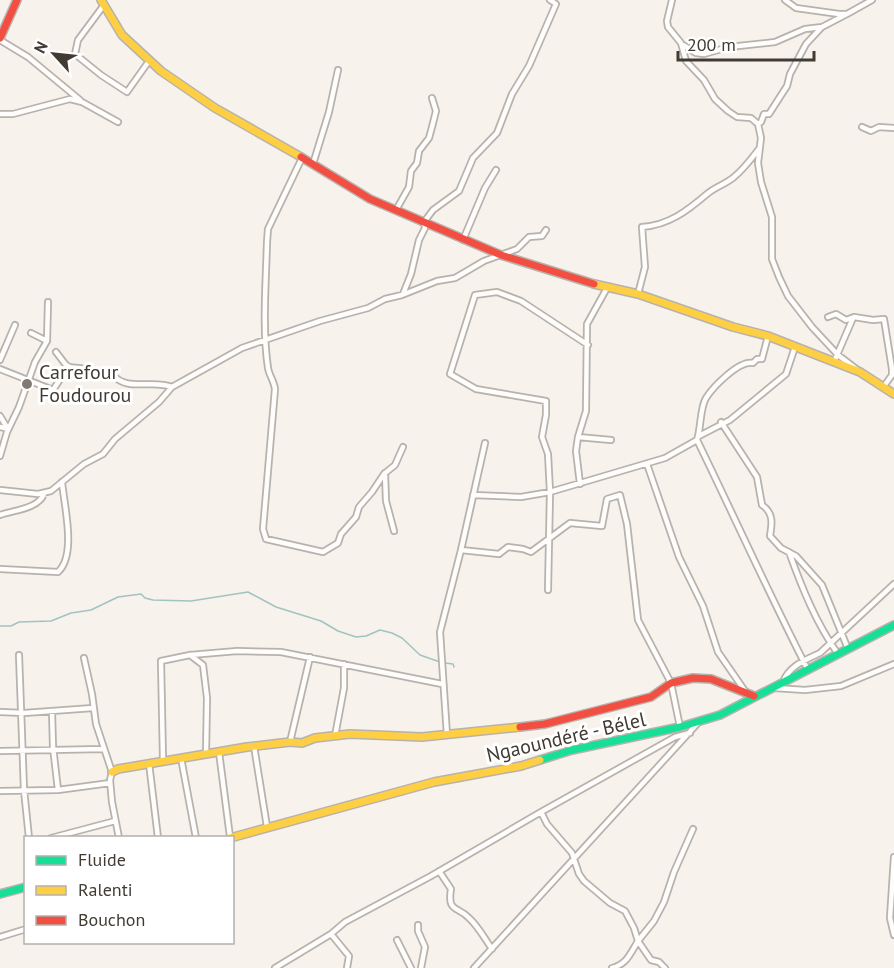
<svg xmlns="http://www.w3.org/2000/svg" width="894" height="968" viewBox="0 0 894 968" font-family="'PT Sans',sans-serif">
<rect width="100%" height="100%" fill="#f7f2ec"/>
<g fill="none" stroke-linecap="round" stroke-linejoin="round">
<path stroke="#a1c3c2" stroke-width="1.5" d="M0 626H11L19 622 51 621 71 613 91 610 118 597 141 594 145 598 153 600 191 601 248 592 276 607 321 621 338 631 356 637 366 636 380 630 392 633 402 638 420 655 440 662
M445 663 453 664 454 667"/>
<g stroke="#b7b2ac" stroke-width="8">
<path id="street" d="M672 0 667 21 668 27 681 43 686 61 704 80 715 99 728 111 737 117 751 118 758 124 761 138 758 163 761 182 772 217V259L779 277 788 296 812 327 838 355 859 371
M785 0 796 8 839 14H847L872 0
M104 5 78 40 75 54 101 75 127 92 149 61
M0 40 28 57 80 100
M683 45 696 53 704 54 729 47 775 42 805 29 822 27 847 14
M0 114H13L70 99 82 102 118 122
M758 124 761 122 764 114H769L787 86 790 74 806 44 821 28
M862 127 871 131 879 127 894 128
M302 158 268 229 267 242C266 283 262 327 268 368 269 375 274 381 275 389L263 529 266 539 323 552 338 543 341 534 356 517 359 507 372 492 384 474 395 465 403 447
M313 164 329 112 338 70
M396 210 409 187 411 171 417 163 419 151 429 138 432 127 436 111 432 98
M463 240 485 188 496 170
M607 288 587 324 586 411 578 437 611 440
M403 294 411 274 419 240 425 228 424 222 433 210 459 191 473 158 497 133 512 94 529 66 556 4 550 0
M638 294 645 267 642 227C669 225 687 211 707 194 715 187 726 184 734 177 744 169 751 159 759 149
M828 317 836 314 846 320 854 317 873 320 884 319 892 369V375L884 386
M47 341 48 302
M56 352 66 365 70 367
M0 360 15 325
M834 362 853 318
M0 369 53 390 68 367 88 369 104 376 113 375C127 392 153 379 172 387
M0 416 8 429 0 427
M721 422 757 477 762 505C774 513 772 524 770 536L781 548 796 556 822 585 848 649
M699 436 730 420 786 374 795 347
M578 437 576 451 580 484
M697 440C734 516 769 594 808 670
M485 443 461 550 499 554 508 547 523 549 531 552 570 523 602 526 607 499 620 495 627 524 638 620 671 683 680 727
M0 456 7 432 19 407 35 362 47 341 31 333
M647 464 679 557 703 606 718 652 745 691
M385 473 386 501 394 531
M0 490 38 494 51 491 84 464 103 454 115 439 159 402 172 387 242 348 320 321 368 308 385 299 402 295 437 281 455 278 484 261 517 249 529 237 542 236 546 230
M473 495 521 497 550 492 665 458 697 440C701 429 700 407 706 398 713 387 739 360 753 363L757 359H762L768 336
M0 515C14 510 38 509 44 494
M789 552C802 588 816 623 838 654
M0 569 58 572C77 555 64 505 62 482
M548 590 550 492 548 454 542 437 546 415V401L476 389 450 374 475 295 497 292 521 301 588 345
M19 655 24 790 29 838
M190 655 203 665 207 698 206 754
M84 658 92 694 96 724 112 772 110 780 112 802 119 838
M783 682C789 666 805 660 820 653L894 584
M774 688 805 690 841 686 894 664
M52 711 53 747 58 790
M0 712 24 713 93 708
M447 735 440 632 461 550
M335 736 344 688V664
M290 742 310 657
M254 746 267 827
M0 751 103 749
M219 752 230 837
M181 758 196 838
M163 760 161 661 190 655 237 651 281 652 442 684
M149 763 158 838
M0 791 58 790 110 783
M541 812 547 824 572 853 579 874 584 881 610 903 625 911 634 928 638 941C630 954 627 964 612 968
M51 838 115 821
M894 857 890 918 894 935
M439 871 451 889C447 913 458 906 469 918 478 926 485 939 492 949
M418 925V931L425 947 421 968
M331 934 349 956 347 968
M0 937 26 929
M397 940 411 968
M275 968 331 934 345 922 431 876 541 812 675 737 690 733
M474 968 697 724
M665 968 659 962 651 960 638 941 654 921 664 902 674 872 693 829"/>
</g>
<g stroke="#b7b2ac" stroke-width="10">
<path id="fast" d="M540 760 572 750 680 727 720 715 894 625
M0 894 26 887"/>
</g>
<g stroke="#b7b2ac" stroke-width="10">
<path id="slow" d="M101 0 122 35 161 71 215 108 301 157
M594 284 638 294 733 327 768 336 860 372 894 394
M112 772 118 769 247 747 290 742 302 743 315 738 350 734 422 737 520 727
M230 838 434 782 521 766 540 760"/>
</g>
<g stroke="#b7b2ac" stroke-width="10">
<path id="jam" d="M0 38 17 0
M301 157 370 199 501 255 594 284
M520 727 545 724 651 697 671 683 693 678 711 679 754 696"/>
</g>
<use href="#street" stroke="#fefdfc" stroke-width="4.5"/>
<use href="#fast" stroke="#16e098" stroke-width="7"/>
<use href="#slow" stroke="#ffcf43" stroke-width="7"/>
<use href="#jam" stroke="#f24e42" stroke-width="7"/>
</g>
<circle fill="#817b74" stroke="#fff" stroke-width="2" cx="27" cy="384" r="6"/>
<g text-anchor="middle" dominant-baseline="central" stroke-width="6" stroke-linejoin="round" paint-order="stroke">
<g font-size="20" fill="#413b33" stroke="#fff" text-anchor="start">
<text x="39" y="372">Carrefour<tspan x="39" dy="23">Foudourou</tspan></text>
</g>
<g font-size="20" fill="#413b33" stroke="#fff">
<text transform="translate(566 737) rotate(-13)">Ngaoundéré - Bélel</text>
</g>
</g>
<rect x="24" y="836" width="210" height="108" fill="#ffffff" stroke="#b3b1ad" stroke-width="1.5"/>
<rect x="36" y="856" width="30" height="9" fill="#16e098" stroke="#b3b1ad" stroke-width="1.5"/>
<text x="78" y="866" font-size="18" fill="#413b33">Fluide</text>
<rect x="36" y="886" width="30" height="9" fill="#ffcf43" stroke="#b3b1ad" stroke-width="1.5"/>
<text x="78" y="896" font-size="18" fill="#413b33">Ralenti</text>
<rect x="36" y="916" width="30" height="9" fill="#f24e42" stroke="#b3b1ad" stroke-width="1.5"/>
<text x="78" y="926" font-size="18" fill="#413b33">Bouchon</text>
<g transform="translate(54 54) rotate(297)" stroke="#ffffff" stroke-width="4.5" paint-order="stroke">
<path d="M0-4.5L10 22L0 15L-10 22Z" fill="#413b33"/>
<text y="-9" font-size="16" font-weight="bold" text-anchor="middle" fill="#413b33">N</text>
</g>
<path d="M678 51v9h136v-9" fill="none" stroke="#413b33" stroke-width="3"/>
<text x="687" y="51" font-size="18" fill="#413b33" stroke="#ffffff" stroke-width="4.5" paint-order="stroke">200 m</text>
</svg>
